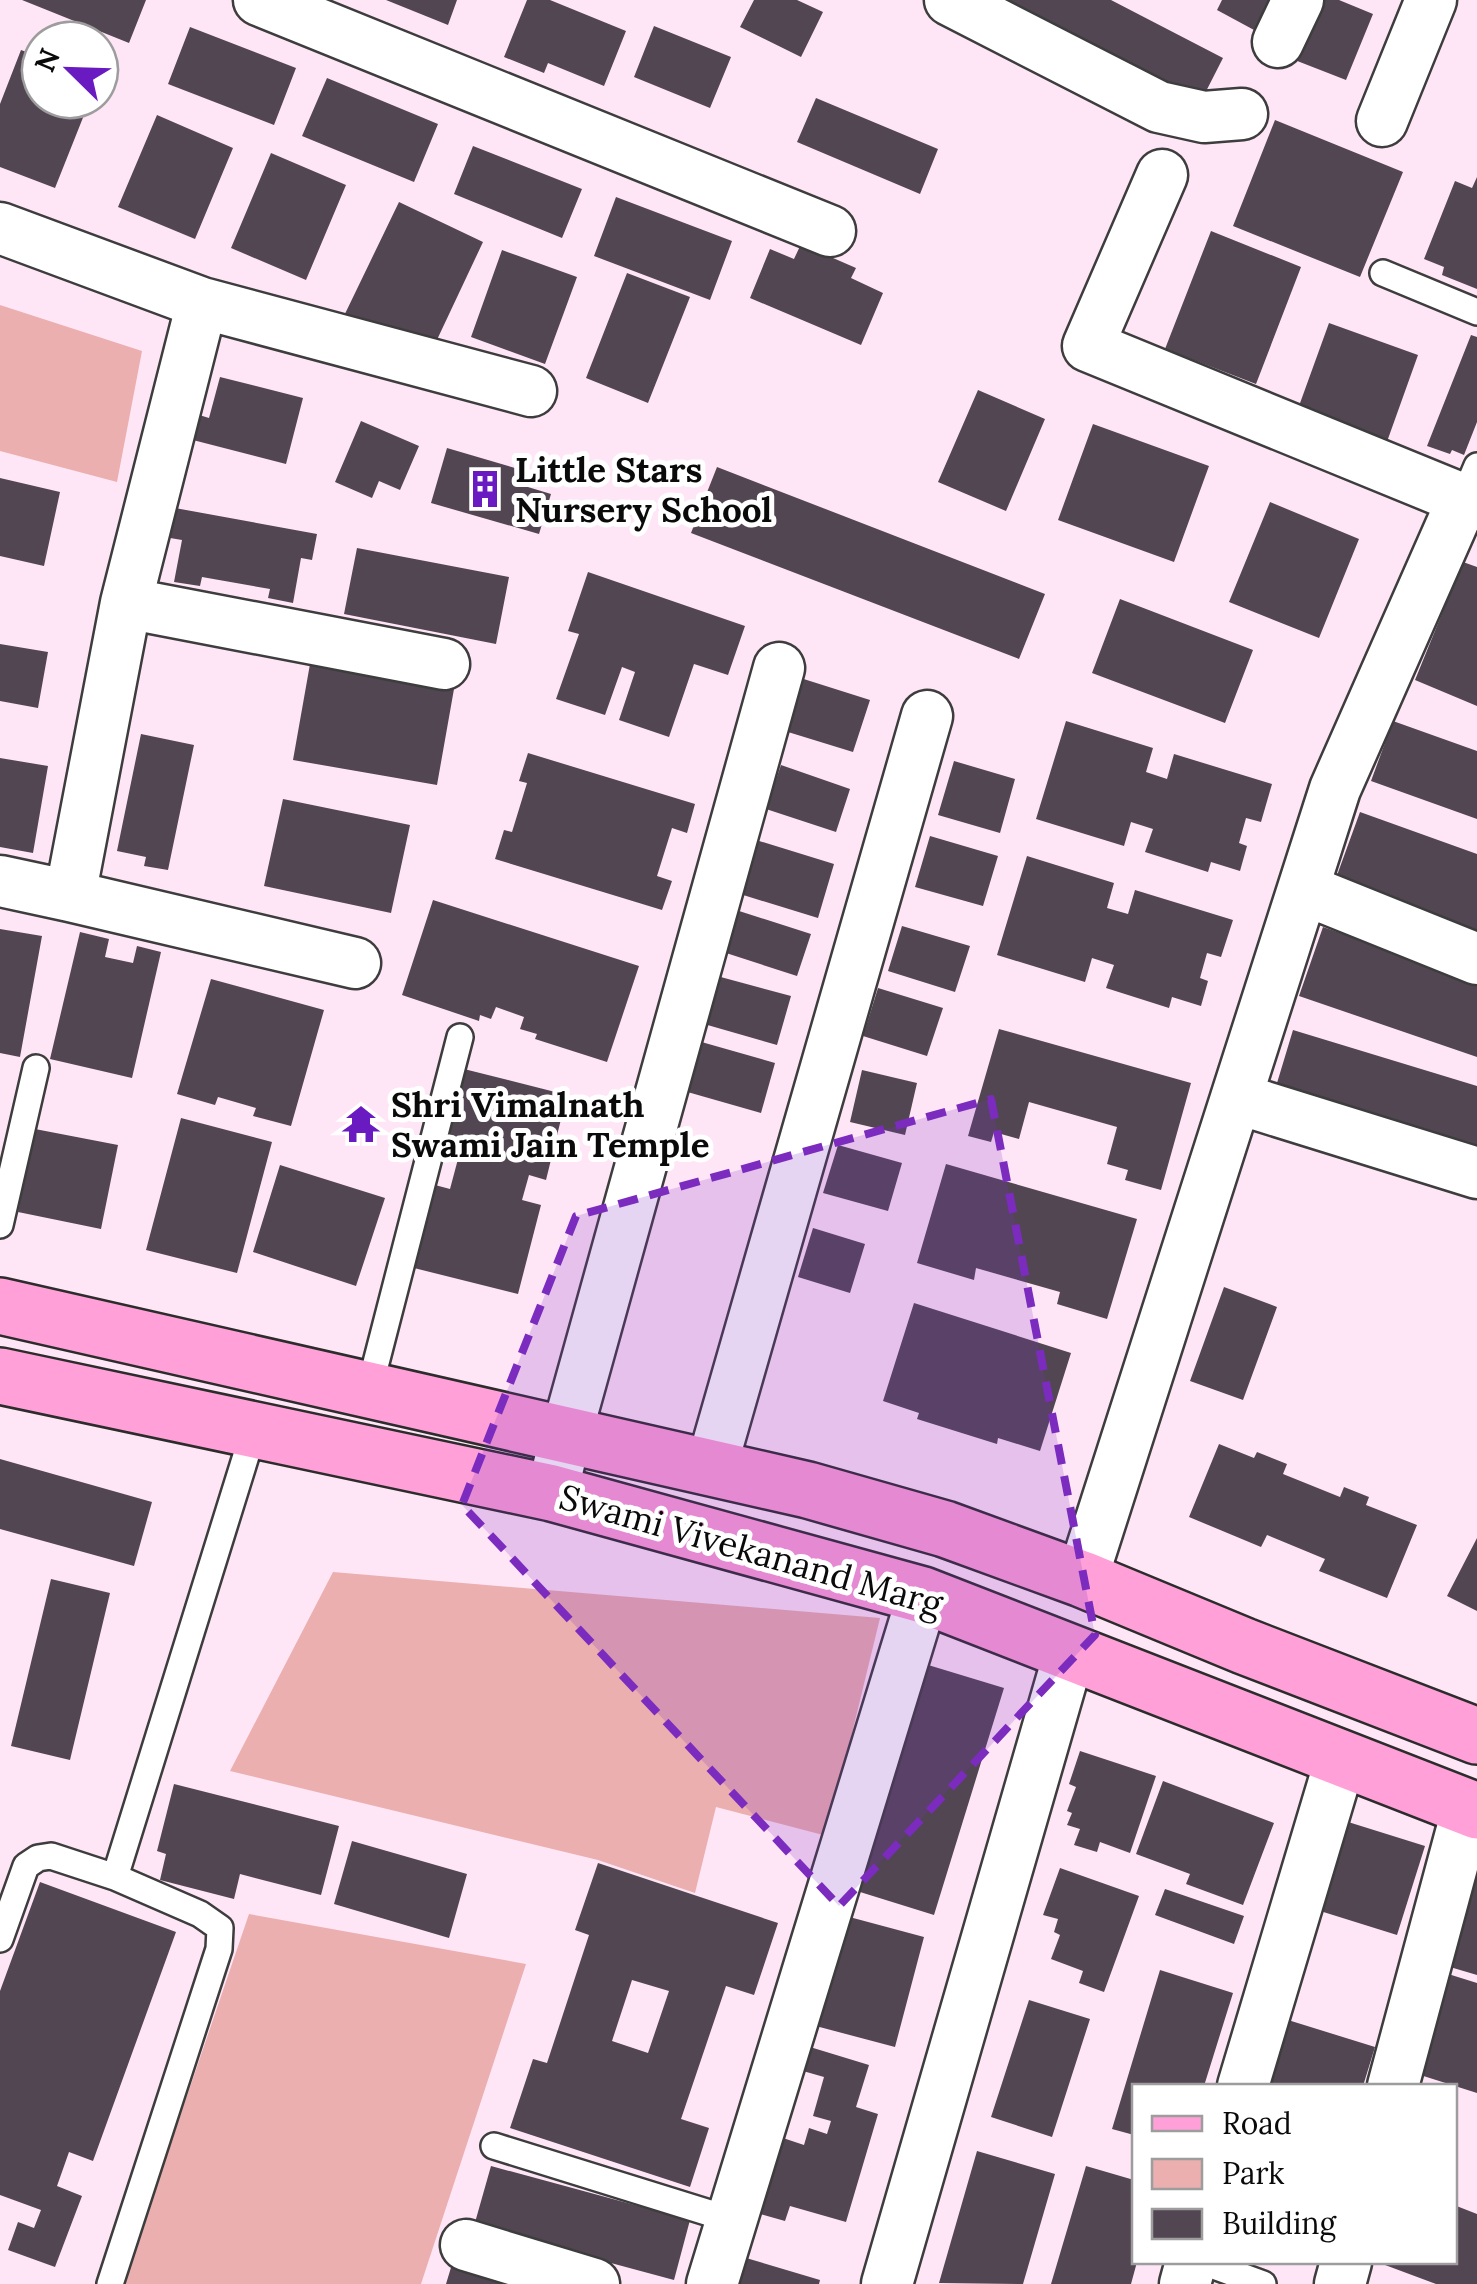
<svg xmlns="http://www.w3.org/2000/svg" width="1477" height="2284" viewBox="0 0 1477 2284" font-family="Lora,serif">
<rect width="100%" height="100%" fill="#ffe6f7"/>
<path fill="#ebafaf" d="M0 305 142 351 117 482 0 451Z
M333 1572 880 1618 827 1836 716 1807 695 1893 598 1860 230 1771Z
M249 1914 526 1964 421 2284H123Z"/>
<path fill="#524653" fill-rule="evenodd" d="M22 0H146L129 43Z
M386 0H457L448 25Z
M527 0H550L626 31 604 86 548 63 544 73 504 57Z
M754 0H797L823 12 801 57 740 27Z
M986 0H1111L1223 58 1197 109 1144 81 1148 72 1107 51 1102 60Z
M1222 0H1286L1267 37 1217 10Z
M1310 0H1339L1373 14 1346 80 1287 57Z
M654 26 731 57 710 108 634 77Z
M190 27 296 68 274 125 168 84Z
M21 50 40 57V100H90L55 188 0 167V104Z
M327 78 438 124 414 182 302 136Z
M816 98 938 149 920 194 797 142Z
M157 115 233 148 195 239 118 207Z
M1275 120 1403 172 1360 277 1233 226Z
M473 146 582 189 562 238 454 194Z
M271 153 346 185 306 280 231 248Z
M1477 177V289L1442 275 1444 267 1424 259 1455 181 1472 188Z
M616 197 732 241 710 300 594 256Z
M399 202 483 242 427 361 342 320Z
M1211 231 1301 267 1256 384 1165 349Z
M801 244 856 268 851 278 883 293 861 345 750 298 770 249 794 259Z
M502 250 577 277 545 364 471 337Z
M627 273 690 297 648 403 586 378Z
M1329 323 1418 355 1384 450 1295 417Z
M1471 335 1477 337V422L1464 455 1452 450 1450 454 1427 446Z
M220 377 303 398 286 464 189 439 196 414 209 418Z
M978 390 1045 419 1006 511 938 482Z
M361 421 419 446 400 490 379 481 372 498 335 482Z
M1093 424 1209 466 1174 562 1058 520Z
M447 448 522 470 518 484 551 494 539 534 431 503Z
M717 467 1045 594 1019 659 691 533Z
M0 478 60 492 44 566 0 556Z
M1270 502 1359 539 1319 638 1229 602Z
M175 508 317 534 312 560 301 558 293 603 268 598 270 589 202 577 200 586 174 582 182 540 170 538Z
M357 548 509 577 496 644 344 614Z
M1463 562 1477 567V706L1415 680Z
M588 572 745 626 728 675 694 664 669 737 619 720 635 672 622 667 605 715 556 699 579 634 568 631Z
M1120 599 1253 650 1225 723 1092 673Z
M0 644 48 652 38 708 0 701Z
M310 664 454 689 437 785 293 760Z
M791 675 870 700 853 752 775 728Z
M1066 721 1153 748 1146 772 1167 779 1174 754 1272 784 1261 822 1246 818 1239 843 1247 846 1240 871 1211 862 1208 872 1145 852 1153 829 1131 822 1124 846 1036 819Z
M1393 721 1477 751V819L1371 781Z
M141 734 194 745 168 870 144 866 146 857 117 851Z
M528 753 695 804 687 833 672 828 657 876 672 881 662 910 495 859 504 830 512 832 527 783 519 781Z
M0 758 48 766 33 853 0 847Z
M954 761 1015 779 1000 833 938 815Z
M781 765 850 789 836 832 766 809Z
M283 799 410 825 391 913 264 886Z
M1360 812 1477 854V940L1332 889Z
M930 836 998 856 983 906 915 887Z
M756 840 834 864 818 918 740 894Z
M1027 856 1114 883 1107 908 1128 914 1135 890 1233 920 1221 957 1207 953 1200 978 1208 981 1201 1006 1172 997 1169 1008 1106 988 1114 965 1092 958 1085 982 997 955Z
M433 900 639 966 607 1062 535 1039 537 1034 520 1029 524 1017 496 1007 491 1019 480 1015 479 1021 402 995Z
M736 910 811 934 797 976 723 952Z
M902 926 970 946 955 992 888 971Z
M1323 927 1477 980V1057L1299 996Z
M0 929 42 936 20 1057 0 1053Z
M80 932 109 939 105 957 133 963 137 946 161 952 132 1078 50 1059Z
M717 976 791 996 777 1045 704 1024Z
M211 979 324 1010 291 1126 253 1116 256 1108 218 1097 215 1105 177 1094Z
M878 988 943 1008 927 1056 863 1036Z
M999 1029 1191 1083 1161 1190 1125 1180 1128 1170 1107 1164 1117 1127 1029 1102 1019 1139 994 1132 991 1142 968 1136Z
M1293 1030 1477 1086V1156L1274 1093Z
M698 1041 775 1063 761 1113 684 1091Z
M464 1069 567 1095 546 1180 529 1175 522 1200 541 1205 518 1294 414 1268 435 1185 450 1189 458 1159 442 1156Z
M862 1070 917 1083 905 1135 850 1122Z
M181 1118 272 1142 237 1273 146 1250Z
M35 1129 118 1145 101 1229 18 1212Z
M838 1145 902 1163 888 1211 823 1193Z
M946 1164 1137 1219 1107 1319 1057 1304 1060 1292 976 1268 974 1280 917 1263Z
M280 1165 385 1198 356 1286 253 1252Z
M813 1228 865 1244 850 1293 798 1277Z
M1224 1287 1277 1307 1243 1400 1190 1381Z
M914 1303 1071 1353 1040 1451 998 1438 997 1444 917 1419 919 1413 883 1401Z
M1219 1444 1254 1458 1257 1452 1287 1464 1283 1474 1340 1497 1344 1487 1369 1497 1366 1505 1417 1525 1387 1598 1319 1571 1325 1559 1267 1535 1261 1547 1189 1517Z
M0 1459 152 1502 134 1566 0 1529Z
M1477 1538V1611L1447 1596Z
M51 1579 110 1593 70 1760 11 1746Z
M915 1661 1004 1688 934 1915 844 1887Z
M1080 1751 1156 1776 1130 1853 1100 1842 1097 1852 1074 1845 1080 1829 1067 1825 1072 1813 1067 1811 1076 1787 1069 1784Z
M1163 1781 1274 1823 1243 1905 1186 1884 1190 1874 1136 1854Z
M174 1784 339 1826 321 1895 240 1874 234 1899 160 1880 166 1854 157 1851Z
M1345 1821 1425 1846 1397 1935 1317 1910Z
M352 1841 467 1874 449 1938 334 1904Z
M598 1863 778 1923 754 1995 726 1986 681 2119 709 2128 690 2187 510 2128 533 2059 547 2063 589 1935 575 1930ZM632 1980 669 1991 648 2053 612 2041Z
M1060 1868 1139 1896 1104 1992 1079 1983 1083 1971 1051 1959 1060 1935 1054 1932 1058 1919 1043 1915Z
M1476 1878H1477V1975L1450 1967Z
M40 1882 176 1932 93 2161 69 2152 57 2186 82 2196 55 2267 8 2250 18 2222 34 2228 41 2210 0 2195V1991Z
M1165 1889 1244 1916 1234 1944 1155 1915Z
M842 1915 924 1937 895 2047 812 2025Z
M1160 1970 1233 1993 1204 2086H1134V2135L1112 2129Z
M1445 1973 1477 1983V2093L1414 2073Z
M1029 2000 1090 2019 1052 2137 991 2117Z
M1288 2020 1375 2047 1363 2086H1268Z
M810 2047 869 2065 856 2107 878 2114 846 2222 790 2206 785 2221 760 2214 783 2138 804 2145 809 2128 827 2134 831 2121 813 2116 824 2077 803 2071Z
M977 2151 1055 2174 1023 2284 939 2283Z
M491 2166 690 2220 674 2280 474 2226Z
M1086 2166 1134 2180V2262H1137L1131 2284H1051Z
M1454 2205 1477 2214V2284H1436L1377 2262H1454Z
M456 2251 526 2284H446Z
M736 2255 820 2280 819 2284H727Z"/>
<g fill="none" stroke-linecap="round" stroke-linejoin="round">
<g stroke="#3d3d3d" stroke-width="30">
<path id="service" d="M1383 273 1477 312
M1463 499 1477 466
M0 1225 36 1068
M369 1390 460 1037
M115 1877 254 1430
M0 1939 26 1866 38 1858 51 1856 115 1877 200 1914 220 1928 219 1949 110 2284
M494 2146 732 2220
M1203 2262 1263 2284"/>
</g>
<g stroke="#3d3d3d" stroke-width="55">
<path id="minor" d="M259 0 830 231
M950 0 1159 107 1204 117 1242 114
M1278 42 1298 0
M1382 121 1431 0
M1162 175 1088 346 1477 505
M0 228 202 303 531 391
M126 603 444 664
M0 881 70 896 355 963
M1303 889 1477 959
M70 896 126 603 202 303
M1236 1098 1477 1173
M711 1468 927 716
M552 1493 566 1435 779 668
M1082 1579 1335 789 1463 499
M1243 2086 1341 1758
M1393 2086 1468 1807
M466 2245 594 2284
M712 2284 923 1595
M887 2284 1070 1651
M1185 2284 1191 2262
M1340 2284 1346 2262"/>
</g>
<g stroke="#2c2c2c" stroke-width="60">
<path id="secondary" d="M0 1306 808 1490 945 1529 1082 1579 1244 1646 1477 1736
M0 1376 552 1493 923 1595 1477 1811"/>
</g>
<use href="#service" stroke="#fff" stroke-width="25"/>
<use href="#minor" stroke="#fff" stroke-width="50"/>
<use href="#secondary" stroke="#ffa1d8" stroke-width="55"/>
</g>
<path fill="#7b2cbf" fill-opacity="0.2" stroke="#7b2cbf" stroke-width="8" stroke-dasharray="20 12" stroke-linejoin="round" d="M991 1099 1095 1635 839 1906 462 1505 576 1216Z"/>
<defs>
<g id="building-bare" transform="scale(3)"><path d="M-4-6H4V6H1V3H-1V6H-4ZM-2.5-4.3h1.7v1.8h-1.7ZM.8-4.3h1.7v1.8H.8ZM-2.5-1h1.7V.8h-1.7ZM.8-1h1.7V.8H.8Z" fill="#6a1ac1" stroke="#fff" stroke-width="2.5" paint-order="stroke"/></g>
<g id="temple-bare" transform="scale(3)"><path d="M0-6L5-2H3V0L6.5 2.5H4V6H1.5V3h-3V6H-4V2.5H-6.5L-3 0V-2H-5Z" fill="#6a1ac1" stroke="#fff" stroke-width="2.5" paint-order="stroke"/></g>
</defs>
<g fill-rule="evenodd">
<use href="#building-bare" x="485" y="489"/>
<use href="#temple-bare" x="361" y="1124"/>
</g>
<g text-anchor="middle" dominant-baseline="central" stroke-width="10" stroke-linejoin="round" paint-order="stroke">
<g font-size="35" font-weight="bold" fill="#0a0a0a" stroke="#fff" text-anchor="start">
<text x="515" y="469">Little Stars<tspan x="515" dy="40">Nursery School</tspan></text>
<text x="391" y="1104">Shri Vimalnath<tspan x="391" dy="40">Swami Jain Temple</tspan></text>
</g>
<g font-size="35" fill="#0a0a0a" stroke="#fff">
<text transform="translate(751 1550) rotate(16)">Swami Vivekanand Marg</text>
</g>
</g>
<rect x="1132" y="2084" width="325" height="180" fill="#ffffff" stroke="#9d9d9d" stroke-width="2.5"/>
<rect x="1152" y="2116" width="50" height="15" fill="#ffa1d8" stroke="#9d9d9d" stroke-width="2.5"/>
<text x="1222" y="2134" font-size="30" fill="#0a0a0a">Road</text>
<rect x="1152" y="2159" width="50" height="30" fill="#ebafaf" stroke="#9d9d9d" stroke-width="2.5"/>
<text x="1222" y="2184" font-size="30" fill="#0a0a0a">Park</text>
<rect x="1152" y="2209" width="50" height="30" fill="#524653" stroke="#9d9d9d" stroke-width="2.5"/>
<text x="1222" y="2234" font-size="30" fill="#0a0a0a">Building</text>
<g transform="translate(70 70) rotate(293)"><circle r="48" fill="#ffffff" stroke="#9d9d9d" stroke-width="2.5"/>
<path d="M0-8L18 38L0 25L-18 38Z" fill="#6a1ac1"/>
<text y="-15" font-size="28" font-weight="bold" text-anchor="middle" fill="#0a0a0a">N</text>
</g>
</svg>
